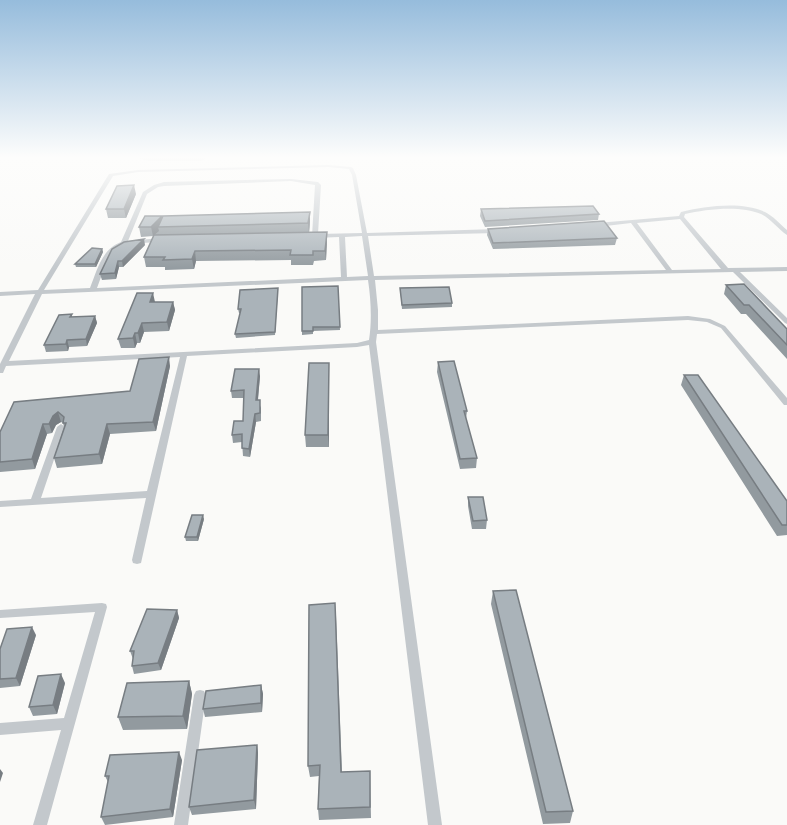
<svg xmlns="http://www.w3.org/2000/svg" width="787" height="825" viewBox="0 0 787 825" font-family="'Alegreya Sans',sans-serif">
<rect width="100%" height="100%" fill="#fafaf8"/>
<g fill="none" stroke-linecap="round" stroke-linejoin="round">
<path fill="#c3c8cc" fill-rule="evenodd" d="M328 165 351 167 353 168 356 175 367 233 497 229 500 231 497 233 368 236 374 276 666 270 631 223 597 227 594 225 597 223 679 216 681 212C705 206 742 201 765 212 773 216 780 224 787 230V235C778 229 771 219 761 214 741 205 706 209 685 214L684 217 728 268 787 267V271L740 272 787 318V324L785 323 733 272 375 280 378 310V330L688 316 710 319 725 326 787 398V405H784L721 328 707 322 688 320 377 334 376 342 442 825H428L369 345 357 347 187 356 141 563 137 564 133 563 132 560 146 498 0 507V501L31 499 57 427 61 424 65 427 41 498 147 491 180 357 6 366 3 373H0V364L35 294 0 296V292L38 290 109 174 138 170ZM328 167 349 169 352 175 362 233 318 234 321 185 318 182 291 179 164 182 154 185 143 192 121 242C102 249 97 270 90 288L44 290 113 176 138 172ZM291 181 315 185 312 236 315 238 339 237 341 277 97 288C113 244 114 244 161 242L164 240 161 238 128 241 147 194 158 187 164 186ZM680 219 721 269 672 270 637 223ZM362 236 368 276 347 277 345 237ZM368 280C371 300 372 321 369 340L357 343 9 361 42 294Z
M102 603 106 604 107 607 47 825H33L61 730 0 735V723L64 718 95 612 0 618V610Z
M200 690 204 691 206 695 188 825H174L194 695 196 691Z"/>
<path fill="#c3c8cc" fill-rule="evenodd" d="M132 156H204L206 158 201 161H149Z"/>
</g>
<path fill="#929a9f" d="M136 194 126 218H108L106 209Z
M481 209 599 214 598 220 485 227 480 216Z
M310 212V221L309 233 327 232 326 260 314 261 313 265H291V260L196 261 194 269 165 270V267H146L144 257 153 236 141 237 139 227 162 217Z
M488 229 617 238 615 245 493 249 487 235Z
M145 245 123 267H119L116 279 102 280 100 274 112 249Z
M102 249 103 252 96 267H76L75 264Z
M726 285 787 329V359L746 314H741L724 294Z
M338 286 340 330 313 331V334L302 335V331Z
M400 288 452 303V307L402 309Z
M278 292 275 335 236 338 235 334 241 313H239L238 309Z
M155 302H173L175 310 169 331 144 332 140 343H137L135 348H121L118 339Z
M72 314V317L95 316 97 323 87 346 69 347 68 351 46 352 44 345Z
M438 362 467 411 466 419 477 458 476 468 460 469 437 372Z
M170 366 156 431 110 434 102 464 57 468 54 458 64 427 63 423 61 422 56 425 52 433 47 434 35 469 0 472V432L14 402 130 391Z
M329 374V447H306L305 435Z
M684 375 787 501V535L777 536 681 385Z
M260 376 258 400 261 408V421L256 422 250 457 243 456 242 442 233 443 232 435 243 421V398H232L231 391Z
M468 497 487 520 486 529H472L468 506Z
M204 519 198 541H186L185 537Z
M493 591 573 811 570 823 543 824 491 604Z
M177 610 179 618 161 670 134 674 132 666 133 659 130 651Z
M336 615 342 772 370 771 371 818 319 820 318 809 319 776 310 777 308 766Z
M36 635 20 686 0 688V649Z
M189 681 192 694 187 729 123 730 118 717Z
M65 683 57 714 33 716 29 707Z
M261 685 263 694 262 712 205 717 203 709Z
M257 745 258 753 256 809 192 815 189 807Z
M182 760 173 817 105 825 101 817 108 782 105 776Z"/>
<path fill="#777d82" d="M134 185 136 194 126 218 124 209Z
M310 212V221L309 233 308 223Z
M162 216 164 225 158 227 159 231 153 236 151 227Z
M327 232V242L326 260 325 251Z
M144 239 145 245 123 267 122 261Z
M102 249 103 252 96 267 95 264Z
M195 251 196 261 194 269 192 259Z
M118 261 119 267 116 279 115 273Z
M153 293 155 302 152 311 150 302Z
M173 302 175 310 169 331 167 322Z
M95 316 97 323 87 346 86 339Z
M142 323 144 332 140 343 138 333Z
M135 333 137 343 135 348 133 338Z
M67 340 69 347 68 351 66 344Z
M169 357 170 366 156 431 153 422Z
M329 363V447L328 435Z
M259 369 260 376 257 408 256 400Z
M58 412 61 422 56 425 52 433 49 424 53 416Z
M255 414 256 422 250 457 249 449Z
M43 424 47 434 35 469 32 459Z
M107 424 110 434 102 464 99 454Z
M203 515 204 519 198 541 197 537Z
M177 610 179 618 161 670 158 663Z
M32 627 36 635 20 686 16 678Z
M61 674 65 683 57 714 53 705Z
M189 681 192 694 187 729 183 716Z
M261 685 263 694 262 712 261 703Z
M257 745 258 753 256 809 254 800Z
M179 752 182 760 173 817 170 809Z
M0 769 3 773 0 782Z"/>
<path fill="#aab3b9" stroke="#777d82" stroke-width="1.5" d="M134 185 124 209H106L117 186Z
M593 206 599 214 485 221 481 209Z
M310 212 308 223 158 227 163 216Z
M145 216H162L151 227H139Z
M604 221 617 238 493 243 488 229Z
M327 232 325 251H313V255H290L291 250 195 251 192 259 163 260 165 257H144L154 235Z
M144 239 122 261H118L115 273 100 274 112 249 124 242Z
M92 248 102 249 95 264H75Z
M744 284 787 329V345L749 305H744L726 285Z
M338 286 340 327H313V331H302V287Z
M449 287 452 303 402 305 400 288Z
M278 288 275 332 235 334 241 309H238L240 290Z
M137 293H153L150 302H173L167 322 142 323 138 333H135L133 338 118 339Z
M72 314 70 317 95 316 86 339 67 340 66 344 44 345 59 315Z
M169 357 153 422 107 424 99 454 54 458 66 423H63L64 417 58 412 53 416 49 424H43L32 459 0 462V432L14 402 130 391 139 359Z
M454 361 467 411H464L477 458 460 459 438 362Z
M309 363H329L328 435H305Z
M235 369H259L256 400H260V413L255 414 249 449 242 448V434L232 435 234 421H243L244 390 231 391Z
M684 375H698L787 501V525H782Z
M468 497H483L487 520 473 521Z
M192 515H203L197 537H185Z
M516 590 573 811 546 812 493 591Z
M335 603 341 772 370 771V807L318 809 320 765 308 766 309 605Z
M147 609 177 610 158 663 132 666 134 651H130Z
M32 627 16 678 0 679V649L7 629Z
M61 674 53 705 29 707 38 676Z
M189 681 183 716 118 717 127 683Z
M261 685V703L203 709 206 691Z
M257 745 254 800 189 807 197 750Z
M179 752 170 809 101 817 109 776H105L110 755Z"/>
<linearGradient id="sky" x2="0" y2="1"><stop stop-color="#96bcdc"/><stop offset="0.58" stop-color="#fdfdfc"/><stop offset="1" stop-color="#fdfdfc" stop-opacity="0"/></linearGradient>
<rect width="787" height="271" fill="url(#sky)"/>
</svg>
